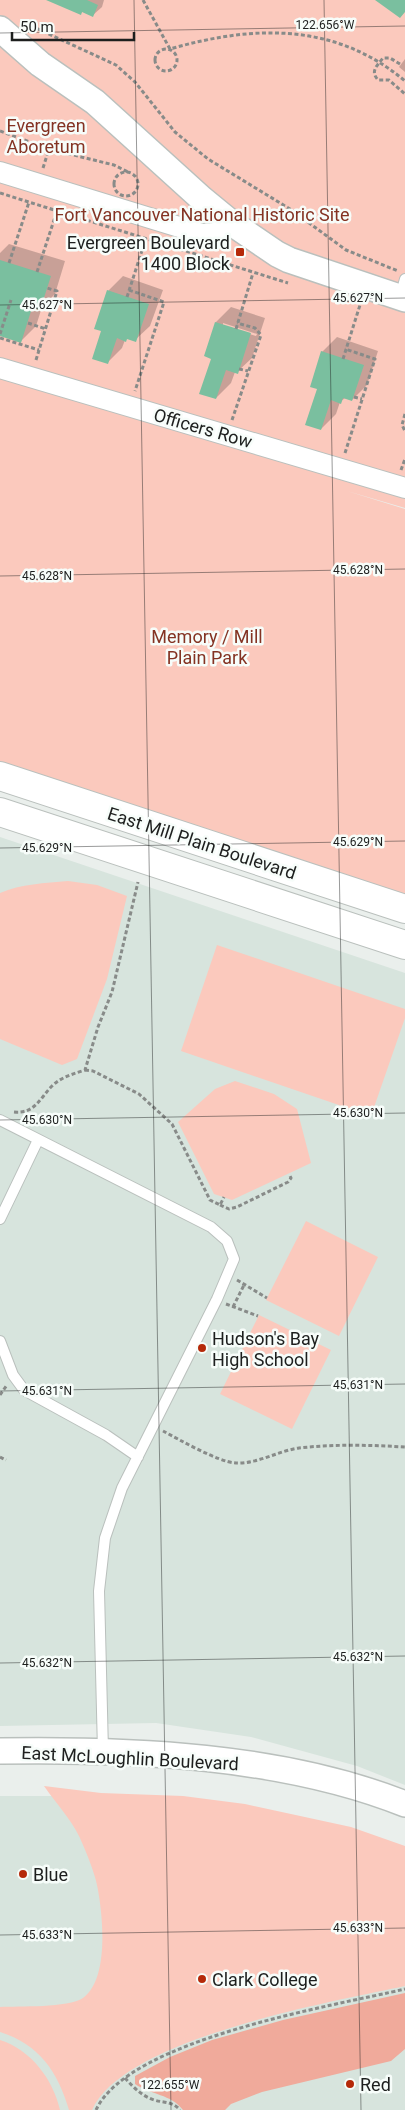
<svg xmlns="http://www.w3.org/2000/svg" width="405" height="2110" viewBox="0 0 405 2110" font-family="Roboto,sans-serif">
<rect width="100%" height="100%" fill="#eaefec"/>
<path fill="#d7e4dd" d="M0 837 405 973V1785L357 1766 251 1737 156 1723 0 1726Z
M0 1796H131L405 1848V2110H0Z"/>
<path fill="#fbc9bd" d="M0 0H405V508L347 491 405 509V909L0 776Z
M68 881 97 885 127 896 107 979 77 1059 62 1065 0 1039V893C21 884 45 883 68 881Z
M217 945 405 1009V1018L371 1116 181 1051Z
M235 1081 274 1094 297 1109 311 1163 232 1200 214 1194 178 1122 215 1089Z
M306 1221 378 1257 339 1336 266 1300Z
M259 1315 331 1350 292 1429 220 1394Z
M44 1786 101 1793 183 1796 245 1804 351 1827 405 1846V1986C331 2002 124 2038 92 2110H69C58 2072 39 2044 0 2032V2007C19 2006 68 2008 83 1998 109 1979 103 1918 98 1890 96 1875 85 1849 79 1836 70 1818 55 1802 44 1786Z
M0 2040C31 2050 53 2079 60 2110H0Z"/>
<path fill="#f0aa9b" d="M405 1993V2049L391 2061 262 2092 231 2104 225 2110H183C171 2094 151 2095 135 2084V2076L170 2057 212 2040 283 2020Z"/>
<path fill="#0003" fill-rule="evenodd" d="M48 0H104L102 7 93 15 83 11 81 13Z
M405 59V72L399 67Z
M9 244 65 261 55 294 42 307 36 326 21 341 0 334V253Z
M123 276 163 290 150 326 135 340 128 338 125 340 122 348 107 363 108 291Z
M231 307 265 318 252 358 237 372H235L231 383 216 398 212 358 205 355 216 322ZM223 323 257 334 256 336 223 326Z
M337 337 378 351 367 385 352 400 345 398 340 402 336 414 321 429 318 388 322 352Z"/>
<path fill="#7abf9f" d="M46 0H87L98 5 93 17 82 12 81 15Z
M375 0H405V12L400 18Z
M0 260 51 276 40 310 32 308 21 343 0 336Z
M107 290 149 304 136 342 127 339 126 342 117 338 108 364 92 359 101 331 94 329Z
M215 322 251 333 238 374 226 370 216 399 199 394 211 359 204 356Z
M321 351 364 365 352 401 343 398 341 404 331 400 321 430 305 425 317 389 310 387Z"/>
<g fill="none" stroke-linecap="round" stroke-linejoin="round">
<g stroke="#bac0bd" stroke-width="12">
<path id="service" d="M400 297 405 279
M0 1120 211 1227 227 1241 234 1259 217 1299 122 1488 105 1538 99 1591 103 1751
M0 1219 38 1140
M0 1341 13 1375 24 1390 106 1435 138 1457"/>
</g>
<g stroke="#bac0bd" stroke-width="22">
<path id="minor" d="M0 172 202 234 216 233 230 222
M0 368 405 488"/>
</g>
<g stroke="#bac0bd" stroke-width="28">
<path id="tertiary" d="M0 29 40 64 95 102 202 199 230 222 277 254 289 260 405 299
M0 1751C131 1749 282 1755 405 1804"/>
</g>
<g stroke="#bac0bd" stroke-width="30">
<path id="secondary" d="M0 776 405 909
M0 812 405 945"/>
</g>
<path stroke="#888b89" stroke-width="3" stroke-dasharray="4 2.5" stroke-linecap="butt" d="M143 0 170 49C253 25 335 22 405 81
M25 23 116 65 135 82 175 132 208 159 290 209 346 250 398 271
M155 60a11 11 0 1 1 22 0a11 11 0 1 1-22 0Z
M400 64 390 58H383C377 66 370 71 378 80H389L405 94
M0 131 49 149 114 165 128 172
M43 168 49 149
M114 184a12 12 0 1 1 24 0a12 12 0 1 1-24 0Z
M0 193 288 283
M9 263 29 202
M37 272 57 211
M129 290 164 302 135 391
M127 297 146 238
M28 323 46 329
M236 329 253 273
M0 334 11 300
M0 338 39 350
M343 359 360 305
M36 360 57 291 47 288
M239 369 248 371
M354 397 362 399
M405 414 402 425 405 431
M232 420 261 335 255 328 237 323
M345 453 375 359 345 349
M401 470 405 459
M85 1070 93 1071 139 1094 172 1124 210 1200 220 1205 224 1197
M14 1112C35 1114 40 1098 52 1086 61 1077 73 1074 85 1070L98 1027 112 992 138 882
M220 1205 229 1209 237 1207 288 1182 291 1178 289 1174
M237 1280 267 1298
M226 1304 258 1316
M233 1307 244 1285
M0 1395 7 1385
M163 1431C180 1440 218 1462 236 1463 257 1464 278 1451 299 1448 334 1444 370 1445 405 1447
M0 1457 6 1460
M125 2078C133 2087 142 2096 154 2100 164 2103 172 2101 180 2110
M96 2110C129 2039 333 2006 405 1989"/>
<use href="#service" stroke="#fff" stroke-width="10"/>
<use href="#minor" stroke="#fff" stroke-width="20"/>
<use href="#tertiary" stroke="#fff" stroke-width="25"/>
<use href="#secondary" stroke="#fff" stroke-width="28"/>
</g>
<path fill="none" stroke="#1d1f1e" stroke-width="1" stroke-opacity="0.45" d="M134 0 171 2110M324 0 361 2110M0 33 405 26M0 305 405 298M0 576 405 569M0 848 405 841M0 1120 405 1113M0 1391 405 1384M0 1663 405 1656M0 1935 405 1928"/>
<g fill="#b52909" stroke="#f7fdfa" stroke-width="2">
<rect x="235" y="247" width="10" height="10" rx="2.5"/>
<circle cx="202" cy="1348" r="5"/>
<circle cx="23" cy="1874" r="5"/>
<circle cx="202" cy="1979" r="5"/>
<circle cx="350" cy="2084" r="5"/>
</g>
<g text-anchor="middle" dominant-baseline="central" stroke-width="5" stroke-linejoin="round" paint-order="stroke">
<g font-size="18" fill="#843323" stroke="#f7fdfa">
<text x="46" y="125">Evergreen<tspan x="46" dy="21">Aboretum</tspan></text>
<text x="202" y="214">Fort Vancouver National Historic Site</text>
<text x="207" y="636">Memory / Mill<tspan x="207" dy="21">Plain Park</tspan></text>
</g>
<g font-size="18" fill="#1d1f1e" stroke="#f7fdfa" text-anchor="start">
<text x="230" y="242" text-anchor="end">Evergreen Boulevard<tspan x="230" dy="21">1400 Block</tspan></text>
<text x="212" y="1338">Hudson's Bay<tspan x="212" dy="21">High School</tspan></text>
<text x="33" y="1874">Blue</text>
<text x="212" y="1979">Clark College</text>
<text x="360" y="2084">Red</text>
</g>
<g font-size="18" fill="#1d1f1e" stroke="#f7fdfa">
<text transform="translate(203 428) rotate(16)">Officers Row</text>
<text transform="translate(202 843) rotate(18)">East Mill Plain Boulevard</text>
<text transform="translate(130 1758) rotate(3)">East McLoughlin Boulevard</text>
</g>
</g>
<g font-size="12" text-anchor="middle" fill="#1d1f1e" stroke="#f7fdfa" stroke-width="5" stroke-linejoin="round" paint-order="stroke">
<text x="325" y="29">122.656°W</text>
<text x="358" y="302">45.627°N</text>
<text x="47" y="309">45.627°N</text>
<text x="358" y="574">45.628°N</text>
<text x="47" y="580">45.628°N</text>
<text x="358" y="846">45.629°N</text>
<text x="47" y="852">45.629°N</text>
<text x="358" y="1117">45.630°N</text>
<text x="47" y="1124">45.630°N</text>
<text x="358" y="1389">45.631°N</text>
<text x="47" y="1395">45.631°N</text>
<text x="358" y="1661">45.632°N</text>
<text x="47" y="1667">45.632°N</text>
<text x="358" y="1932">45.633°N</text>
<text x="47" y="1939">45.633°N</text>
<text x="170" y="2089">122.655°W</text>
</g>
<path d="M12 32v8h122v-8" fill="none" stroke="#1d1f1e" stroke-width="2.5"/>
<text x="20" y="32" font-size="15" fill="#1d1f1e" stroke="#f7fdfa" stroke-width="4" paint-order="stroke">50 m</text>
</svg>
